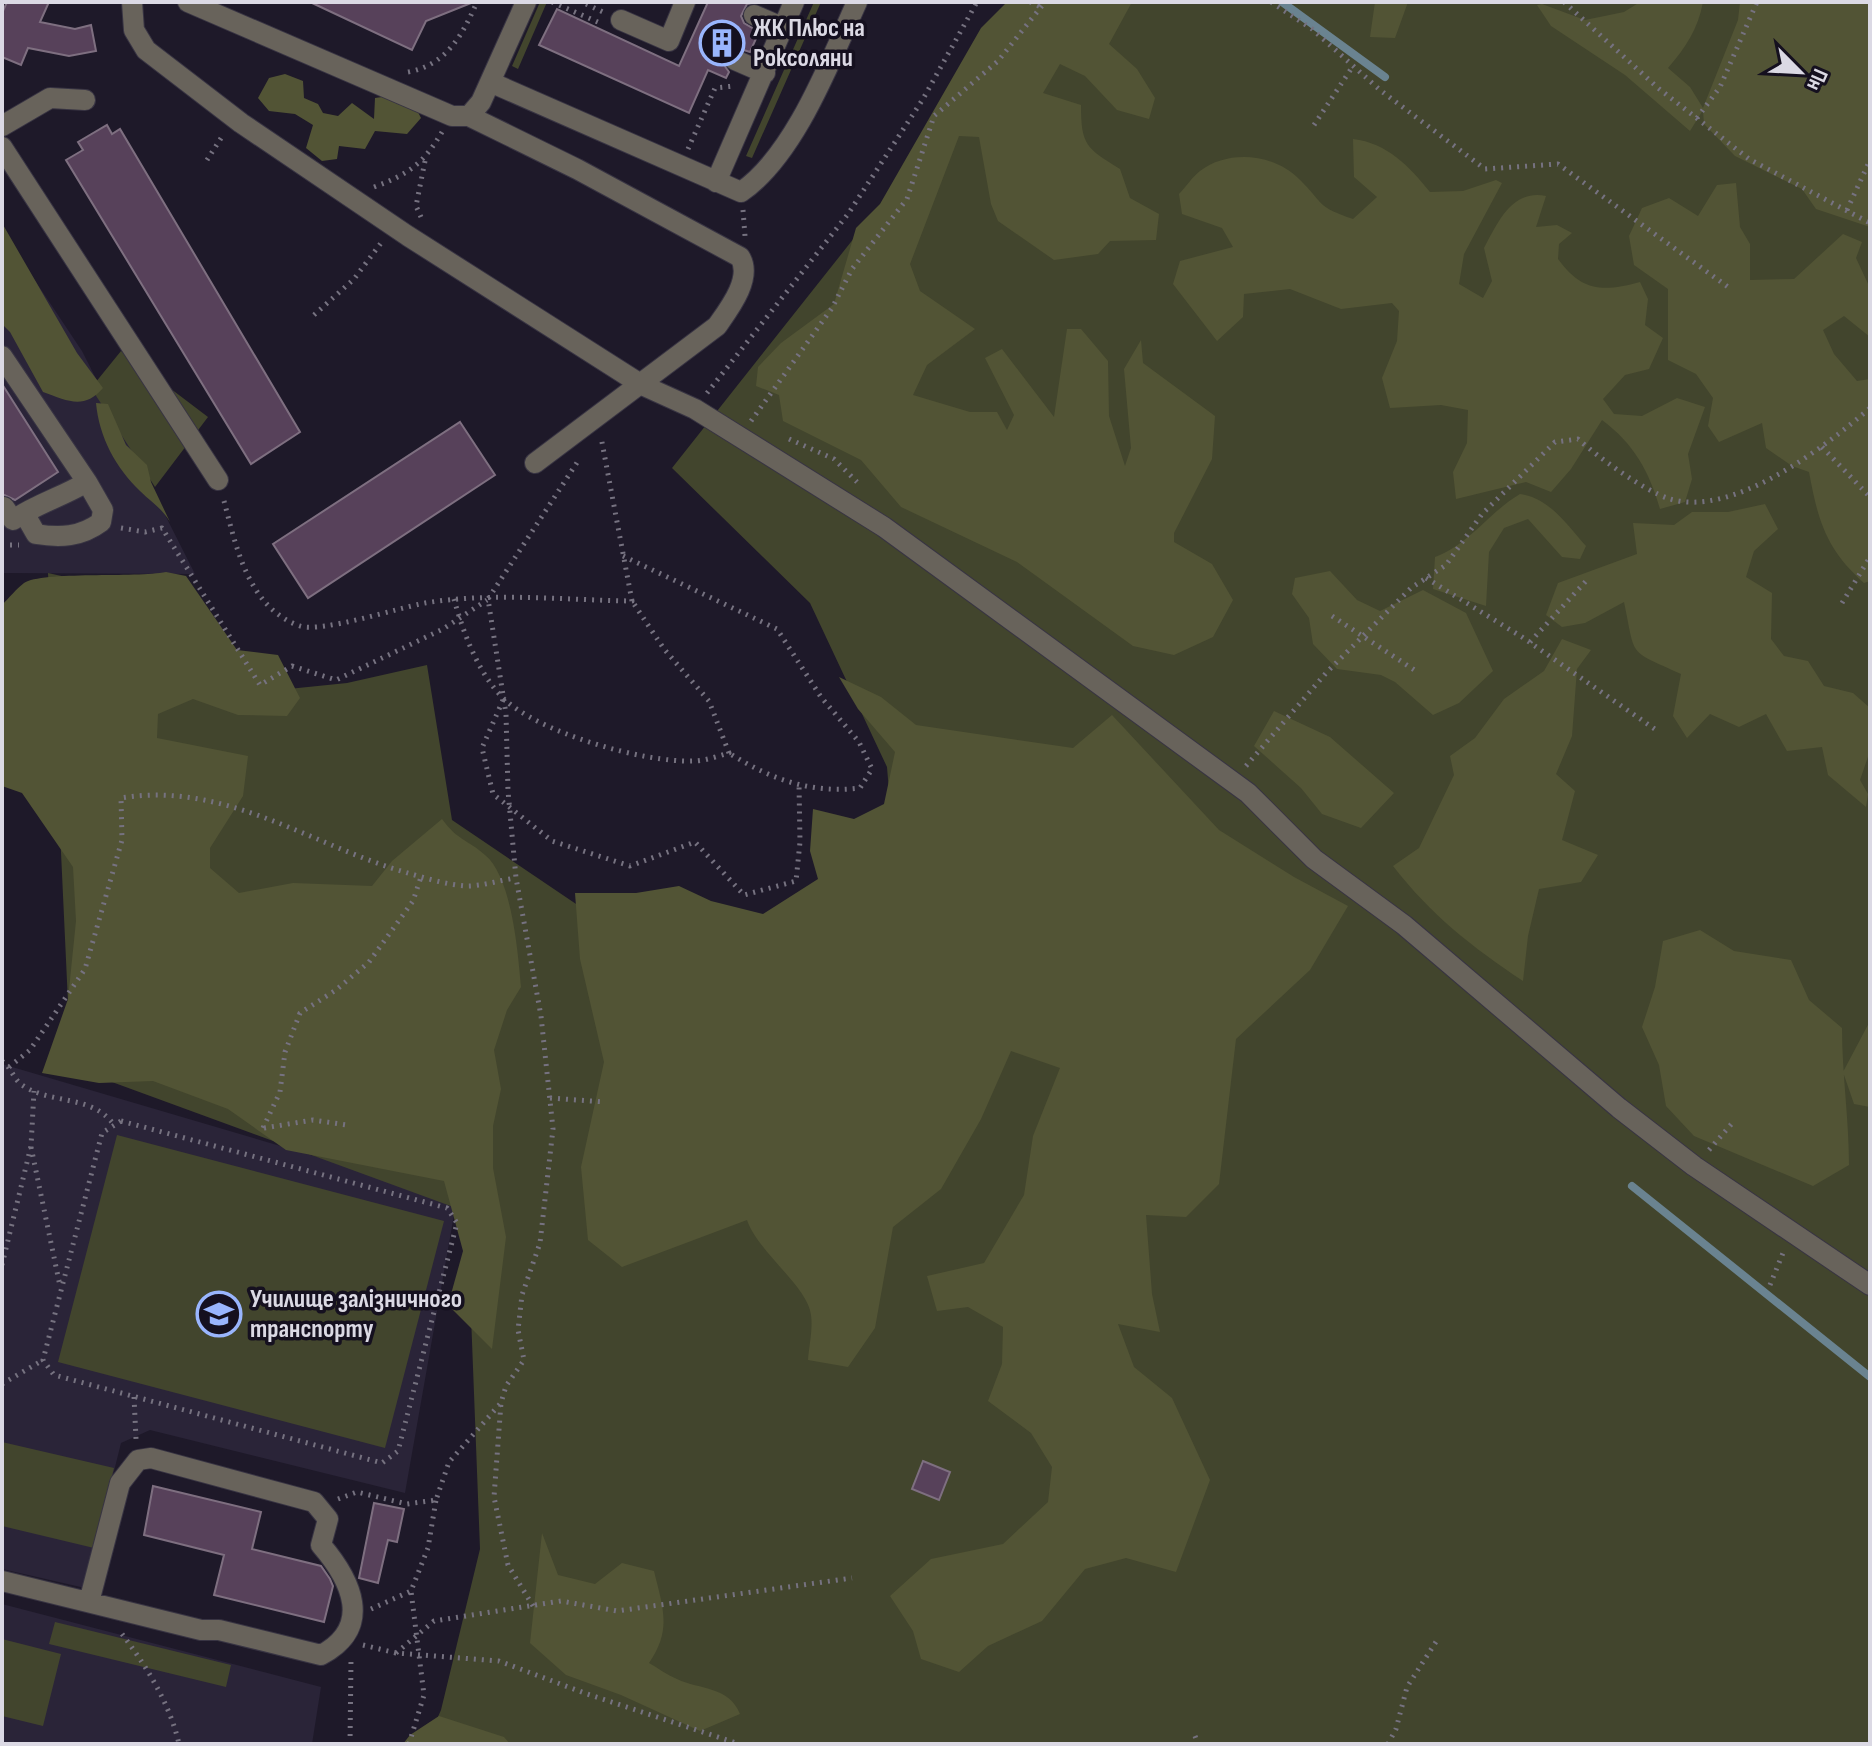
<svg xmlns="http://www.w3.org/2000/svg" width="1872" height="1746" viewBox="0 0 1872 1746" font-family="'Sofia Sans Condensed',sans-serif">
<rect width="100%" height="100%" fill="#1e1929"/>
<path fill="#2a2438" d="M2 231 82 351 195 574 2 573Z
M2 1064 457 1198 405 1493 150 1430 121 1443 85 1588 2 1569Z
M2 1604 321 1687 312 1744H2Z"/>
<path fill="#42452d" d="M540 2H547L518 69 512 66Z
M814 2H821L752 158 746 156Z
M1018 2H1870V1744H426L441 1710 480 1549 467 1212 71 1067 48 573 191 605 250 693 347 683 427 665 452 820 582 908 779 920 891 816 887 767 810 603 672 468 881 204Z
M121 351 208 417 155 487 91 388Z
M117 1135 444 1221 385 1448 58 1362Z
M2 1442 114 1468 94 1548 2 1526Z
M55 1622 231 1665 226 1687 49 1644Z
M2 1639 61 1654 43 1726 2 1716Z"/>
<path fill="#525435" d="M1007 2H1132L1109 44 1137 69 1155 98 1149 119 1117 110 1085 76 1060 64 1043 93 1081 105C1081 145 1086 148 1120 169L1130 198 1159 214 1156 240 1110 241 1098 254 1054 260 998 221 991 204 979 137 959 136 910 264 920 291 975 329 927 365 913 395 970 412H997L1007 430 1014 415 985 358 1002 349 1054 417 1067 329H1081L1108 361 1109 416 1125 466 1131 448 1124 369 1141 340 1143 363 1215 416 1212 459 1174 533V542L1212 564 1233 600 1213 637 1174 655 1133 646 1017 562 901 507 861 460 783 421 779 395 756 386 758 367 781 343 834 304 856 228 880 204 981 28Z
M1375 2H1408L1395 38 1370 37Z
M1640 2H1703C1698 29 1686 47 1668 68L1690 87 1703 108 1738 20 1740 2H1870V227L1816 209 1802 189 1735 156 1704 124 1703 110 1690 131 1625 75 1551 26 1537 5 1542 4 1585 20 1624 12Z
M285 74 303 81 304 98 318 104 323 113 338 116 352 103 374 119 375 98 389 96 414 104 421 118 407 134 375 131 365 149 339 146 337 159 322 161 306 148 313 125 295 114 269 111 258 98 269 78Z
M1353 139C1387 143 1409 166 1430 192L1463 191 1496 180 1502 183 1464 254 1459 284 1483 298 1492 281 1484 248C1498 222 1512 189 1546 196L1536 227 1557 225 1572 233 1559 244 1558 259C1582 292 1603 292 1640 282L1648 299 1645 325 1663 338 1649 369 1625 375 1603 399 1614 414 1642 416 1677 398 1705 407 1688 454 1692 479 1685 502 1660 509C1649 471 1634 444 1602 420L1571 469 1551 492 1526 482 1456 499 1453 472 1467 443 1468 410 1441 405 1390 408 1382 378 1397 341 1399 311 1392 303 1341 309 1290 289 1244 294 1243 317 1217 341 1173 284 1180 261 1233 247 1222 228 1182 214 1179 194C1186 187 1192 177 1200 171 1229 149 1274 154 1299 179 1325 204 1315 206 1353 219L1377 197 1354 177Z
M1736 183 1740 227 1750 244V280L1794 279 1843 234 1862 242 1856 258 1870 288V337L1844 316 1823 330 1834 354 1857 381 1870 379V581L1864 583C1826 549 1818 521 1809 472L1792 466 1766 448 1762 423 1719 442 1708 426 1713 398 1696 374 1668 360V289L1634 265 1629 236 1642 208 1669 198 1698 216 1717 185Z
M2 223 77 353 103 388C84 410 68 401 43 392L10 332 2 324Z
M96 403 108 404 126 445 147 465 151 482 170 522C161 507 152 503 140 491 116 468 99 437 96 403Z
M1520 494C1550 498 1567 525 1586 546L1580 559 1562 557 1528 519 1504 528 1489 552 1486 606 1433 589 1435 557C1470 544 1488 513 1520 494Z
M1765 504 1778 529 1754 551 1746 577 1772 593 1771 639 1784 656 1808 661 1824 686 1853 693 1870 708V751L1860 780 1868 794 1866 807 1828 775 1822 747 1787 751 1766 714 1739 727 1710 714 1687 738 1673 716 1681 674C1627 649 1636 659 1624 602L1585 623 1562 627 1546 615 1558 583 1637 554 1633 523 1674 525 1692 512H1728Z
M1330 571 1357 600 1380 611 1423 590 1466 613 1493 671 1459 703 1433 715 1395 682 1381 675 1337 669 1313 644 1309 618 1292 594 1295 578Z
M166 572 186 576 237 650 278 655 300 698 287 716 238 715 193 699 158 714 157 738 248 756 243 796 210 848V868L239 893 293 883 372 886 392 861 442 819C458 841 467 839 485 855 512 877 518 953 521 987L507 1010 494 1050 501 1089 493 1126V1168L506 1237 492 1349 448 1305 463 1251 444 1181 286 1150 228 1109 153 1081 99 1083 42 1073 68 999 76 921 73 867 22 793 2 786V605C9 598 16 589 24 583 42 571 137 578 166 572Z
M1562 639 1591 650 1577 669 1572 736 1556 774 1575 791 1562 840 1598 855 1581 882 1539 889 1528 936 1523 981C1472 947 1431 915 1393 866L1419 848 1454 775 1450 756 1475 738 1504 699 1544 671Z
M839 677 881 697 916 725 1073 748 1112 715 1219 830 1294 877 1348 906 1310 970 1236 1039 1219 1184 1186 1217 1146 1215 1152 1294 1160 1332 1118 1324 1134 1367 1172 1398 1210 1480 1176 1572 1126 1558 1085 1569 1042 1621 988 1646 959 1672 921 1659 913 1631 890 1596 931 1559 1003 1544 1048 1502 1052 1467 1031 1433 988 1401 1002 1364 1003 1327 968 1307 937 1311 927 1276 984 1263 1024 1195 1033 1136 1060 1068 1011 1051 981 1119 941 1189 893 1227 875 1328 848 1367 808 1360C809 1346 813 1329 811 1315 808 1287 758 1252 747 1220L622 1267 588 1240 581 1167 604 1062 580 959 575 893H636L679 886 711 901 763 914 818 879 810 851 813 809 854 819 884 804 895 752 858 709Z
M1274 711 1330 737 1394 793 1361 828 1322 814 1301 788 1254 746Z
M1700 930 1734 951 1791 960 1809 1000 1842 1028C1842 1074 1849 1119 1849 1165L1813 1186 1694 1136 1666 1106 1659 1065 1642 1027 1655 987 1663 941Z
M1870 1021V1107L1854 1104 1843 1072Z
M542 1533 558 1575 595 1584 622 1563 654 1571C663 1608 672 1630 649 1663 658 1668 667 1675 677 1679 700 1690 729 1686 740 1714L700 1731 621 1695 566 1675 530 1643Z
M439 1716 504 1737 510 1744H403L410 1735Z"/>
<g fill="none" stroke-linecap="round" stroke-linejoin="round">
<path stroke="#6a8390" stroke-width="8" d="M1282 2 1385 77
M1632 1186 1870 1377"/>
</g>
<path fill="#57415a" stroke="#7e6f80" stroke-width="2" d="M7 2H49L40 22 75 29 91 25 96 51 69 56 28 48 21 65 2 57V13Z
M310 2H471V3L426 21 412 50Z
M708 2H760L747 4 741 16 744 23 759 32 750 52 734 47 723 54 722 62 729 72 726 78 708 70 689 113 539 45 557 9 679 66Z
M107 125 112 134 120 129 300 432 251 464 66 160 83 150 78 142Z
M2 384 58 472 15 500 2 494Z
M460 422 495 475 308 598 273 544Z
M923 1461 950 1472 939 1500 912 1489Z
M153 1486 261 1512 252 1549 321 1566 330 1579 333 1586 324 1622 214 1595 224 1555 144 1535Z
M374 1503 404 1509 397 1542 388 1540 378 1583 359 1578Z"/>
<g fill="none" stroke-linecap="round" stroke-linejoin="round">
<g stroke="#383443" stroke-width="22">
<path id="minor" d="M132 2 134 30 146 50 241 123 408 236 642 385 695 409 884 527 1248 793 1314 859 1404 925 1619 1108 1694 1166 1870 1285
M188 2 452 116H469L577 169 740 257C753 278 729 309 717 326L535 463
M754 15 784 28
M621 20 669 41 685 2
M735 60 765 73
M490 82 741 192C795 155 830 61 857 2
M469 116 481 102 526 2
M2 126 50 98 85 100
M2 147 218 480
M716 182 794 2
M2 356 87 482C62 497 36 504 13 520L4 507
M28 520 36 534C60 538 81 537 101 522L103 510 87 482
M2 1581 201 1630H219L321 1655C374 1627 351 1580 321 1545L328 1519 314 1502 151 1458 138 1460 120 1483 89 1602"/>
</g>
<path stroke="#767280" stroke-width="5" stroke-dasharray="2 6" stroke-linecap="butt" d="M552 2 600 23
M1030 2 1041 7
M1271 2 1312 29 1380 90 1485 169 1558 164 1728 287
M1564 2 1658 88 1749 159 1870 223
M586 4 603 12
M408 72C446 65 462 36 477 2
M1697 118 1720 87 1757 2
M1314 125 1353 66
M688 149 715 88 734 86
M207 160 223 135
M374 187C409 174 423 164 442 132
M743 210 745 236
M1847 210 1870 160
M421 217 416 206 425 161
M314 315 354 279 381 243
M707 393 848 214 923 99 977 2
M751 421 832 308 852 269 907 199 934 116 998 61 1045 2
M789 439 834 459 857 482
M1822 447 1870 497
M224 501C236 546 248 608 300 626 321 633 398 608 425 603 492 592 564 600 632 601L601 437
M121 528 145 532 162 528 260 685 292 666 336 680 443 629 487 600
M2 545H19
M623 556 777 629 821 697 859 742 872 769 860 788C811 794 770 779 729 753
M1426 578 1522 637 1659 732
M454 599C463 632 478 673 503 698 537 732 644 763 693 761 705 761 718 756 729 753L709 701 664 649 632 601
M1842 603 1870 557
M1332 616 1419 673
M1530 642 1586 581
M503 700 482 748 493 794 552 841 630 866 695 842 744 895 796 881 800 842 799 785
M1246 766 1326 673 1411 588 1446 565 1482 514 1555 442 1578 439C1598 457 1644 491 1670 499 1733 518 1825 447 1870 408
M2 1061C11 1067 14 1080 22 1085 51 1105 92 1094 114 1125
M9 1067 30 1050 85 969 122 840 121 798C223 781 308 843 401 871 422 877 446 885 467 886 483 886 500 880 516 878
M550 1098 605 1102
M121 1121 447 1208 457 1223 398 1451 382 1463 54 1375 43 1360 102 1133Z
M263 1128 280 1092 285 1052 300 1013 336 990 369 962 413 901 421 877
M264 1128 313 1120 347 1125
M31 1147 60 1286
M1709 1150 1734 1121
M2 1265 31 1146 34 1091
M1770 1285 1783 1253
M2 1384 43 1360
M134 1397 136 1439
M338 1499 357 1492 407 1504 436 1500 449 1462 500 1404
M533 1606 508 1565 494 1497 501 1403 506 1386 524 1360 518 1330 522 1295 540 1243 553 1129 541 1016 516 878 508 791 506 714 488 599 580 458
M371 1609 411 1591 428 1548 436 1500
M122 1634C147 1667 170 1704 179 1744
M363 1645 396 1653 499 1661 587 1694 739 1744
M396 1653 434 1621 561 1601 617 1611 852 1578
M1195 1736 1198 1744
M350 1744 351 1660
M409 1744 424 1695 411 1591
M1388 1744 1396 1729 1407 1687 1439 1637"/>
<use href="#minor" stroke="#68635b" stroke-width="20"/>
</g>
<defs>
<g id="building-ring" transform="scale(2.3)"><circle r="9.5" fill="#15101f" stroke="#99b5fd" stroke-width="1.5"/><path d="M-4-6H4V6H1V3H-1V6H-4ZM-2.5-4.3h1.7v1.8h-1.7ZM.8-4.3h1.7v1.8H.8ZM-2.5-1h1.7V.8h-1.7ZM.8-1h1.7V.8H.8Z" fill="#99b5fd"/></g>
<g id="university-ring" transform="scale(2.3)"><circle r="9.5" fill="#15101f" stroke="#99b5fd" stroke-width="1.5"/><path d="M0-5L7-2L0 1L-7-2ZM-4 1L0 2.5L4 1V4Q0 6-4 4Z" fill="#99b5fd"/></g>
</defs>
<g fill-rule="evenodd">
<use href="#building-ring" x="722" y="43"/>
<use href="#university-ring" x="219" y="1314"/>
</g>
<g text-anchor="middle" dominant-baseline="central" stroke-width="7" stroke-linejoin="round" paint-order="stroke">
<g font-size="26" font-weight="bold" fill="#dbd9e4" stroke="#15101f" text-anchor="start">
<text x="753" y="28">ЖК Плюс на<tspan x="753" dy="30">Роксоляни</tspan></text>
<text x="250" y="1299">Училище залізничного<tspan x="250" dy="30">транспорту</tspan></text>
</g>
</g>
<rect width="1872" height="1746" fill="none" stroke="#dbd9e4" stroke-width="8"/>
<g transform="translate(1800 72) rotate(114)" stroke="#15101f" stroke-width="6" paint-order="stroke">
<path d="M0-6L14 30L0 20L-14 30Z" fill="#dbd9e4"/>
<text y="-12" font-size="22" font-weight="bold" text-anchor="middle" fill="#dbd9e4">Пн</text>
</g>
</svg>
